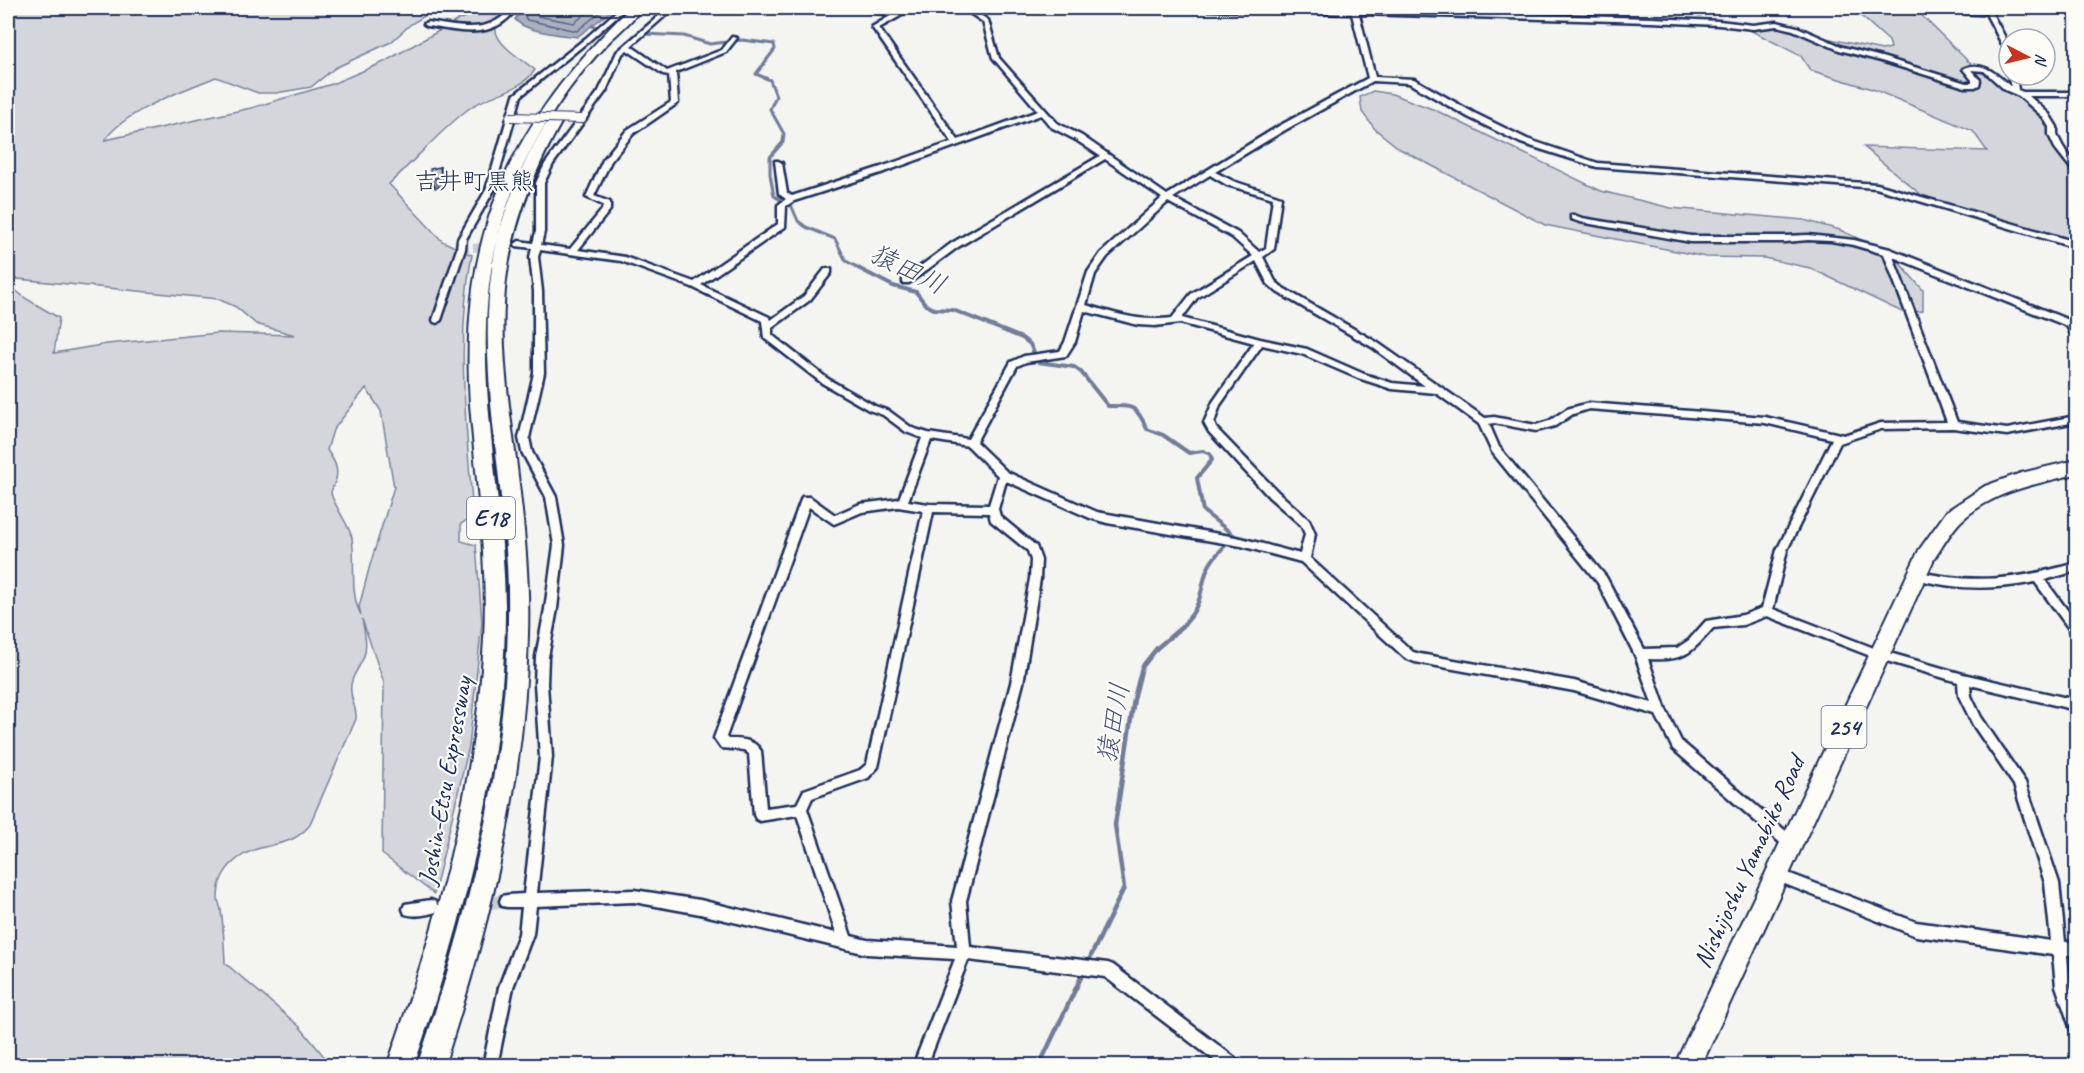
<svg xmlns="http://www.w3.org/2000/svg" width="2084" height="1073" viewBox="0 0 2084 1073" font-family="Caveat,'Klee One',sans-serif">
<rect width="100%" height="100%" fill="#f4f4f1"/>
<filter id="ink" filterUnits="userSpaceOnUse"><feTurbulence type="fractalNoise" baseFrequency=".0167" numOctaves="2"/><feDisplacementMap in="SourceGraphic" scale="12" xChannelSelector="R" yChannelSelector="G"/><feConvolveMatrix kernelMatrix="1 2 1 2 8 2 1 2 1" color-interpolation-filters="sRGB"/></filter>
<g filter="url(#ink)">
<path fill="#d4d6db" stroke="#78829c" stroke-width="1.5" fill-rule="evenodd" d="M8 8H438L411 24 391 42 335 68 311 87 276 93H258L216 77C184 90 124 111 105 140L251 108 332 84 384 62 458 20 491 8H509C475 33 514 53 535 70 518 94 489 93 467 110 439 132 415 160 389 184L442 241 472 255C455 341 467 430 473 516L461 524V541L476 545 482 622 469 746 434 894 382 854 384 683 362 619C364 630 368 644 364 656 360 668 349 678 351 691 351 701 357 708 356 719L309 826C295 842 284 842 264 847 238 853 218 870 218 898 218 903 221 907 221 911 224 928 224 946 225 963L300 1027 331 1065H8V284L25 298 59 318 54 353 107 344 218 333 295 335 256 324 236 307 218 299 8 278ZM366 388 381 411 394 487 370 565 359 607 361 615C349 592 356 564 352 538 349 524 331 501 331 492 332 488 335 483 336 479 339 467 333 459 327 450L333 430Z
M1852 8H1914L1977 70 2019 95 2047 122 2051 141 2076 173V241L1925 198 1864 147 1987 151 1973 131 1875 90 1810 70 1801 56 1748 29 1779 28 1882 50 1891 48 1889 41Z
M1373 91 1392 94 1435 110 1601 191 1671 208 1804 220 1840 230 1892 254 1923 290V311L1904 313 1810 268 1764 258 1706 257 1545 225 1400 149 1375 129 1362 112 1360 97Z"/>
<path fill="#aab0bf" stroke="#717c98" stroke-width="1.5" d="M524 8H615L577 37C563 35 523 32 515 19Z"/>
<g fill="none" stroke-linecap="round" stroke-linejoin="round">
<path stroke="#546385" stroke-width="1.5" d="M529 8 525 17 527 20 577 31 605 8
M536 8 537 16 574 23 593 8"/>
<path stroke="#717c98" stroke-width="3" d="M592 26 599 27
M645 34 684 36 710 44 742 40 774 44 775 49 756 74 770 80 776 96 770 109 784 134 783 142 770 157V174L774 196 792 207 798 221 806 227 835 239 846 261 859 268"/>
<path stroke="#717c98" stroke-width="4" d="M856 267 893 286 916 292 926 305 934 309 953 310 1022 338 1030 344 1038 362 1074 367 1081 372 1108 406C1133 406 1136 405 1147 429L1163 435 1189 453 1203 451 1210 454 1212 460 1197 478 1203 511 1235 536C1224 547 1211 558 1206 573 1201 589 1201 603 1190 617"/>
<path stroke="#717c98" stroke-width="4.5" d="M1087 964 1124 888 1115 825 1134 699 1142 667 1157 648 1183 626 1191 616
M1039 1066 1084 971"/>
<path stroke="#c9cdd4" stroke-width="8" stroke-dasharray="8 4" stroke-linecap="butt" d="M461 249 519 244"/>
<path stroke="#c9cdd4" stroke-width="13" stroke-dasharray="13 6" stroke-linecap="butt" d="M451 906 507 901"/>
<g stroke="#1b2f5e" stroke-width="5">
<path id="street" d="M511 8H517C493 41 462 31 427 26L424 24 427 22C458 26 489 36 511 8Z
M620 8H626L590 40 521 96 494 190 466 239 465 249 441 320 437 323 434 322 433 320 457 249 458 239 486 190 514 95 586 38Z
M668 8H674L631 46 667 71 722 50 732 37 737 38 726 52 676 72 678 103 633 134 611 161 594 196 610 202V210L578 250 625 257 694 282 778 224V205L786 199 779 194 775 161H778L782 163 787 193 792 196 878 168 952 142 872 27 892 15 860 10 857 8 898 12 906 8H913L902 15 879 28 958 140 1038 111 993 58 983 22 962 8H969L988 20 999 58 1057 123 1082 136 1167 195 1279 126 1368 78 1352 14 1207 10 1204 8 1351 10V8H1357L1358 10 1651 18 1719 21 1753 25 1777 22 1797 27 1843 47 1885 58 1966 83H1972V80L1963 69C1982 59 1997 75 2011 87L2008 75H2016L2018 90 2023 92H2076V96H2029L2049 114 2057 127V135L2063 147 2076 165V171H2073L2055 148 2049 135V127L2043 117 2019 96 2005 90 1984 71 1971 70 1980 80 1979 85 1975 87H1965L1881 61 1839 50 1793 30 1777 26 1753 29 1719 25 1651 22 1359 14 1375 77 1414 79 1474 113 1527 139 1598 163 1877 184 2076 242V248L1876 188 1597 167 1521 143 1468 117 1409 83 1373 81 1285 130 1215 172 1233 181 1281 197 1274 249 1263 257 1275 281 1283 288 1378 343 1485 418 1494 417 1536 425 1549 421 1567 409 1589 403 1765 417 1844 435 1881 423 1947 422 1884 254 1853 245 1831 241 1808 240 1785 242H1691L1580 222 1571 219V215H1574L1582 218 1691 236H1785L1808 235 1854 240 1890 249 2074 322 2076 326V339L2073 338 2067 326 1893 257 1957 422 2007 429 2076 416V422L2007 435 1953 428 1881 429 1840 443 1787 550 1773 609 1879 650 1963 674 2076 700V710L1970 685 1971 696 1981 717 2025 782 2059 883 2065 942 2076 941V955H2067L2070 986 2076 1006V1032L2071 1030 2056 986 2053 955 1916 936 1770 878 1768 874 1770 870 1775 868 1916 922 2051 941 2045 883 2014 785 1973 725 1959 696 1958 682 1873 657 1767 616 1743 625 1713 628C1690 654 1685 661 1648 659L1666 710 1681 741 1795 839 1796 843 1795 847 1790 849 1785 847 1673 749 1656 715 1574 691 1415 662 1405 658 1301 562 1241 546 1107 523 1090 518 1006 481 998 509 1000 516 1036 546 1041 560 1040 579 1023 683 966 901 970 947 1108 963 1113 965 1239 1061 1241 1066H1222L1105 977 968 960 927 1066H913L955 959 867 954 700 914 634 902 536 906 533 934 513 987 497 1066H483L499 987 519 934 522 907H507L502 906 500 901 502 896 507 895 524 894 540 757 535 684 536 657 545 609 554 545 546 497 522 452 519 438 534 373V291L530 257 532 248 516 246 515 244 519 241 533 243 536 232V183L545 164 599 91 617 52ZM627 50 663 74 669 75 671 102 627 130 603 160 586 197 603 205 602 210 570 249 541 245 544 232V183L553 164 606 91 622 54ZM1041 115 1051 127 1076 140 1100 156 952 243 903 279V283H909L958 247 1105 159 1162 198 1101 253 1088 272 1065 342 1060 351 1024 356 1011 362 968 439 928 433 912 428 889 411 875 406 828 379 772 335V328L810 300 831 273V269H825L804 296 771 320 769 317 701 285 785 227 786 206 794 201 884 172ZM1210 175 1227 185 1273 198 1266 248 1259 252 1238 233 1173 198ZM1168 202 1232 237 1253 256 1191 294 1172 318C1139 322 1117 314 1086 305L1095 274 1107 257ZM540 250 621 261 692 287 762 321 764 338 822 383 869 410 883 415 906 432 922 438 899 499 860 504 835 515 810 497H802L714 738 721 748 744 750 749 754 754 815 756 819 760 821 797 815 836 933 700 900 634 890 537 893 552 757 547 684 548 657 557 609 564 545 556 497 532 452 529 438 544 373 542 291 538 257ZM1256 261 1268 284 1277 292 1372 347 1425 386 1392 383 1364 374 1307 349 1260 339 1182 318 1197 298ZM1084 311 1138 325 1155 326 1180 323 1254 343 1213 402 1204 423 1209 432 1269 497 1301 525 1305 534 1300 554 1241 538 1097 512 1007 472 976 442 1017 366 1026 362 1066 356 1075 342ZM1262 345 1302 354 1358 378 1392 389 1436 393 1479 424 1492 452 1598 583 1635 655 1652 703 1574 681 1420 654 1413 652 1310 558 1315 534 1309 520 1277 491 1216 428 1214 423 1220 405ZM1589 409 1765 423 1832 439 1777 550 1762 608 1743 615 1706 621 1689 640 1677 648 1644 649 1606 577 1499 447 1489 424 1494 423 1536 431 1555 426 1573 414ZM931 440 968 446 998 476 989 505 929 504 908 501ZM809 507 834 524 862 512 898 507 923 511 867 764 860 770 804 790 797 804 766 808 761 751C754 739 741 739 728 739L726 737ZM933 512 989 513 991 521 1028 551 1031 560 1030 579 1011 683 952 901 957 946 867 940 851 936 807 809 812 798 868 778 878 767Z
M1983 8H1989L2009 45V61L2006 59 2004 48Z
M2076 563V571L2045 580 2076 622V635L2072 633 2035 582C1994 590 1956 590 1916 579L1912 578 1911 575 1912 572 1916 571C1973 585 2021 579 2076 563Z
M431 900 436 902 438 907 436 912C427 915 414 917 405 914L403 909 405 904Z"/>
</g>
<g stroke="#1b2f5e" stroke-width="4">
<path id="highway" d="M630 8H642C631 23 616 34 603 48 554 101 516 166 498 236 510 195 526 154 550 118H560L562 121C534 171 513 223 506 280 499 340 508 400 516 459 523 517 530 575 528 634 525 782 490 925 444 1066H417C470 912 511 752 508 588 505 472 472 356 497 241 468 361 504 484 505 606 506 763 464 918 414 1066H387C436 928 476 786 484 639 488 560 476 482 470 404 459 232 509 126 630 8Z
M2076 460V474C2036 484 1993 491 1961 521 1951 531 1942 547 1934 559L1701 1066H1674L1919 550 1947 511 1985 486 2021 473Z"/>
</g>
<use href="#street" fill="#fdfcf7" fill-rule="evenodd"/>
<use href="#highway" fill="#fdfcf7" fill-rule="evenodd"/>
<g stroke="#1b2f5e" stroke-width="10" stroke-linecap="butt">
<path id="street-bridge" d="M510 117 582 119"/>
</g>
<use href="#street-bridge" stroke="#fdfcf7" stroke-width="8"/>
</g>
<path fill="#a4a8af" stroke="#1b2f5e" stroke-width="1.5" d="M1961 8H1988L1982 16 1965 15Z"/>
<path fill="#86888f" stroke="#1b2f5e" stroke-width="1.5" d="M440 167 444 176 445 186 435 188 431 179Z"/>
<path fill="#bfc3cc" stroke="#1b2f5e" stroke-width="1.5" d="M440 167 441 177 431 179 430 169Z"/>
</g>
<g text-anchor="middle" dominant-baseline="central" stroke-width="4.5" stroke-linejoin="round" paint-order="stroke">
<g font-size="24" fill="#1b2f5e" stroke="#fdfcf7">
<text x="474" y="181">吉井町黒熊</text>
</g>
<g fill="#fdfcf7" stroke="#5f6c8c" stroke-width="1.5">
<rect x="467" y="497" width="48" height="42" rx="4.5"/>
<rect x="1821.5" y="706" width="45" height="42" rx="4.5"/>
</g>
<g font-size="24" font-weight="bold" fill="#1b2f5e">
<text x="491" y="518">E18</text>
<text x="1844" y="727">254</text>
</g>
<g font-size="26" fill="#1b2f5e" stroke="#fdfcf7">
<text transform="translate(445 781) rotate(-80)">Joshin-Etsu Expressway</text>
<text transform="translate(1749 862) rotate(-65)">Nishijoshu Yamabiko Road</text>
</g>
<g font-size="27" font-style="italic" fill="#46567b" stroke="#fdfcf7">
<text transform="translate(908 269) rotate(26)">猿田川</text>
<text transform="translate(1113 723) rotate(-80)">猿田川</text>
</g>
</g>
<rect width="2084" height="1073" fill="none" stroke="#fdfcf7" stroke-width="30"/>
<rect x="15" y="15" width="2054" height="1043" fill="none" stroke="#1b2f5e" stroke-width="2" filter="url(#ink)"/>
<g transform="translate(2027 57) rotate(97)"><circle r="28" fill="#fdfcf7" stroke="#a3aaba" stroke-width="1.5"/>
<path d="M0-4.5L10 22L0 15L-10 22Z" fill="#c8321e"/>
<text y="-9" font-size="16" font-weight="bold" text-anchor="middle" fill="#1b2f5e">N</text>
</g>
</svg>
